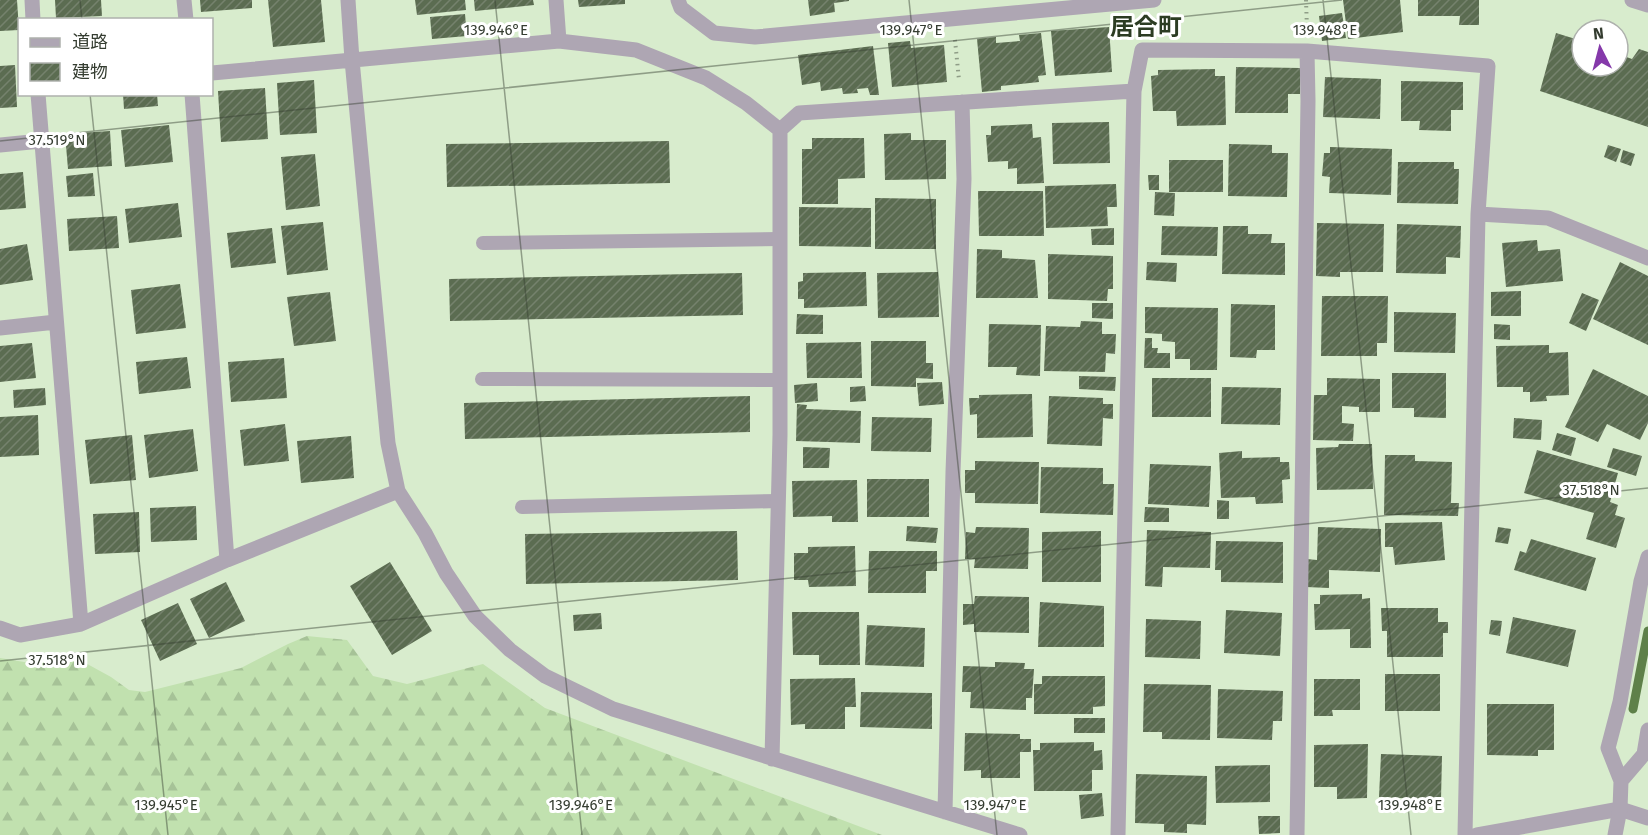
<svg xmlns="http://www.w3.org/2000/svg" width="1648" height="835" viewBox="0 0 1648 835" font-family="'Fira Sans','Noto Sans JP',sans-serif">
<defs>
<pattern id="forest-firs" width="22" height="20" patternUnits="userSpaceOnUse" patternTransform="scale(1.5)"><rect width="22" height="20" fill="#c1e1af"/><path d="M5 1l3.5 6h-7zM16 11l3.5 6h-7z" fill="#a6c297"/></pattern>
<pattern id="building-hatch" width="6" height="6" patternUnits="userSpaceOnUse" patternTransform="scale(1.5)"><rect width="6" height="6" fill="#5b6c51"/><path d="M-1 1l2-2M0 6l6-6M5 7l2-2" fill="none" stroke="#75826d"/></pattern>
</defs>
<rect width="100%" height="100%" fill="#d8eccd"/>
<path fill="url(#forest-firs)" d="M307 636 347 640 373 676 407 684 483 664 545 708 882 835H0V658L24 662 80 660 111 677 129 690 145 692 241 668 288 644Z"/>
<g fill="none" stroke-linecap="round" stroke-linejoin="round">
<path stroke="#5e8049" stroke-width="9" d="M1633 709 1648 631"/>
</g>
<path fill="url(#building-hatch)" d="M0 0H17L19 30 0 31Z
M55 0H101L102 16 56 18Z
M200 0H252V8L201 12Z
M268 0H321L325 42 273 47Z
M415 0H465L466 10 417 15Z
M474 0H533L534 5 475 11Z
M578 0H625V4L579 7Z
M808 0H849V1L834 3 835 12 810 16Z
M1343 0H1400L1403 32 1348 39Z
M1418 0H1479V25H1459L1460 16H1418Z
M1342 13 1346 38 1322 41 1319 16Z
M465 14 467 36 432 39 430 17Z
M1109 27 1112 72 1055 76 1051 31Z
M1041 33 1046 75 1038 76 1039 82 1001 86V90L982 92 977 39 996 37V43L1020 41 1019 35Z
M1556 33 1582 41V66H1618V54L1632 59 1639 49 1648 52V127L1540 91Z
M910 41 911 48 944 45 947 82 892 87 888 43Z
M873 46 879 95H870L868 88 857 89 858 93 843 94 842 88 821 91 820 82 802 85 798 55Z
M15 65 17 107 0 108V66Z
M1236 67 1300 68V94H1288V113H1235Z
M1215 69V76H1225L1226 125 1177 126 1176 111H1153L1151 76 1158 75V70Z
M1325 77 1381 79 1380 119 1323 117Z
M314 80 317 133 280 135 277 83Z
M1401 81 1463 82V110H1451V131L1419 130 1420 121H1401Z
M265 88 268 139 221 142 218 91Z
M123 94H157L158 106 124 109Z
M1109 122 1110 163 1053 164 1052 123Z
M1032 124 1033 138 1041 137 1044 183 1017 184V168L1008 169V161L988 162 986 135H991V126Z
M169 125 173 162 125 167 121 130Z
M110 131 112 166 68 169 65 134Z
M911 133V140H946V179L885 180 884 134Z
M812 138H864L865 178 838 179V204H802V149H812Z
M669 141 670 183 447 187 446 144Z
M1229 144 1272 145V153H1288L1287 197 1228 196Z
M1608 145 1621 149 1616 162 1604 157Z
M1330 147 1392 149 1391 195 1329 193 1330 177 1322 176 1324 153H1330Z
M1623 150 1635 154 1631 166 1620 162Z
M315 154 320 206 286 210 281 157Z
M1169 160H1223V192H1169Z
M1398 162H1454V169H1459L1458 204 1397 203Z
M23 172 26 208 0 210V174Z
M93 173 95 196 68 197 66 176Z
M1148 175H1159V190H1149Z
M1116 184 1117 207H1107L1108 226 1046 228 1045 186Z
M978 191H1043L1044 236H979Z
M1155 192 1175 193 1174 216 1154 215Z
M875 198 936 199V249H875Z
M178 203 182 237 129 243 125 209Z
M799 207 871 208V247L799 246Z
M117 216 119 248 69 251 67 219Z
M323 222 328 270 287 275 281 226Z
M1317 223 1384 224 1383 272H1340V277L1316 276Z
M1397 224 1461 226 1460 258 1446 257V274L1396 273Z
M1162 226 1218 227 1217 256 1161 255Z
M1223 226H1248V234H1272L1271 243H1285V275L1222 274Z
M272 228 276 263 231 268 227 233Z
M1114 228V245H1092L1091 229Z
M1537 240 1538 251 1560 249 1563 281 1506 287 1502 243Z
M27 244 33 280 0 285V249Z
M977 249 1002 250V258L1035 260 1038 298H976Z
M1048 254 1113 256V289H1108L1107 301 1048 299Z
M1147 262 1177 263 1176 282 1146 280Z
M1620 262 1648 276V345L1593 319Z
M866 272 867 306 804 308V299H798V282L803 281V273Z
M938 272 939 317 878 318 877 273Z
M742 273 743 315 450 321 449 279Z
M180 284 186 328 136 334 131 290Z
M1521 291V316H1491V292Z
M330 292 336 341 294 346 287 297Z
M1582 293 1599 300 1586 331 1569 323Z
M1322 296H1388L1387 343H1377V356H1321Z
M1092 303H1113V319L1092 318Z
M1231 304 1275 305V350H1257L1256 358 1230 357Z
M1145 307 1218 308 1217 370H1190V359H1175V342L1162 341V334L1145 333Z
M1394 312 1456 313 1455 353 1394 352Z
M797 314 823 315V334H796Z
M1081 321 1102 322V334H1116L1115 354 1106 353 1105 372 1044 371 1046 326 1080 327Z
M989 324 1041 325 1040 376 1016 375 1017 367H988Z
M1494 324 1510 325V340L1494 339Z
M1145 338H1152V348H1158L1157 353H1170V368H1144Z
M871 341H926V363H933V379L916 378V387L871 386Z
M861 342 862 378H807L806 343Z
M32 343 36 378 0 382V346Z
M1549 345V353L1568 352 1569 395 1546 396 1547 401 1530 402V392H1523V387H1497L1496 346Z
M187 357 191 388 139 394 136 362Z
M284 358 287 398 231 402 228 362Z
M1593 369 1648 396V423L1640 440 1607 424 1598 442 1565 427Z
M1392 373H1446V418L1414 417V408H1392Z
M1079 376 1116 377 1115 391 1079 389Z
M1152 378H1211V417H1152Z
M1327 378 1380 379V412H1359V407L1342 406V423L1354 424 1353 441 1313 440 1314 395H1327Z
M942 382 944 404 919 406 917 383Z
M817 383 818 401 795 403 794 385Z
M865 386 866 401 850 402V387Z
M1222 387 1281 388 1280 425 1221 424Z
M45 388 46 405 14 408 13 390Z
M1032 394 1033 437 977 438V414L970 415 969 398H979V395Z
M750 396V432L465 439 464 403Z
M1049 396 1103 398V404H1113V419L1103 418 1102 446 1047 444Z
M797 404 807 405 806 409 861 411 860 443 796 441Z
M38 415 39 455 0 457V417Z
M872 417 932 418 931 452 871 451Z
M1514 418 1542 420 1541 440 1513 438Z
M285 424 289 461 244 466 240 430Z
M193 429 198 471 149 478 144 435Z
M1557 433 1576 438 1571 456 1552 450Z
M132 435 136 480 90 484 85 440Z
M351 436 354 478 301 483 297 441Z
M1339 444H1372L1373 489 1317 490 1316 448 1338 447Z
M803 447 830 448 829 468H803Z
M1613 448 1642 456 1636 476 1607 467Z
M1537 450 1618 473 1610 502 1618 505 1615 515 1625 518 1616 548 1586 539 1594 513 1524 493Z
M1242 451V458L1280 457V462H1289L1290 479 1282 480 1283 503 1256 504 1255 497 1221 498 1219 453Z
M1385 455H1415V461L1452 462 1451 503H1459L1458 516 1384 515Z
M975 461 1039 462 1038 504 975 503V493H965V470H975Z
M1150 464 1211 466 1209 507 1148 504Z
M1041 467 1103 468V484H1114L1113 515 1040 513Z
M867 479H929V517H867Z
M857 480 858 522H832V516L793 517 792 481Z
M1217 500 1229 501V519H1217Z
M196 506 197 540 151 542 150 508Z
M1145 507 1169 508V522H1144Z
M139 512 140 552 95 554 93 514Z
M1442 522 1445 560 1395 565 1393 547H1385V523Z
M907 526 938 528 936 543 906 541Z
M976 527 1029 528 1028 569 974 568 975 559H965L966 532 975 533Z
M1318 527 1381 529 1380 572 1329 570V588L1306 587 1307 559 1317 560Z
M1498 527 1511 529 1508 544 1495 542Z
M1147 530 1211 532 1210 568 1163 567 1162 587 1145 586Z
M737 531 738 580 526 584 525 534Z
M1101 531V582H1042V532Z
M1531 539 1596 558 1586 591 1514 570 1520 551 1526 553Z
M1216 541 1283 542V583L1221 582V570H1215Z
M855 546 856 586 809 587 808 580H794V553H808V547Z
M869 551H937V571H926V593H868Z
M390 562 432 631 392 655 350 586Z
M226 582 245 621 209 638 190 599Z
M1362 594V599L1370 598 1371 648H1350V629L1315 630 1314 604H1320V595Z
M975 596 1029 597V633L974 632V624L963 625V604H974Z
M1040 602 1104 606V647H1038Z
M178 603 197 644 160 661 141 620Z
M1381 608H1438V622H1448V633H1443V657H1387V631H1382Z
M1226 610 1282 613 1280 656 1224 653Z
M792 612H859L860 665H819V655H793Z
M601 613 602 629 574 631 573 615Z
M1513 617 1576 630 1568 667 1506 653Z
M1146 619 1201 621 1200 659 1145 657Z
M1491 620 1502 621 1500 636 1489 634Z
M867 625 925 628 924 667 865 665Z
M995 662 1025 663 1024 669H1034L1032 698H1026V710L970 708 971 692H962L963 666 995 667Z
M1385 674H1440V711H1385Z
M1042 676H1105V706L1093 707V714H1034V684H1042Z
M855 678 856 707H845V729H805V724L791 725 790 679Z
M1314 679H1360V710H1332L1333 716H1314Z
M1144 684 1211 685 1210 740 1162 739V732H1143Z
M1218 689 1283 691 1282 721H1273L1272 740 1217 738Z
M861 692 932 693V729L860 727Z
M1487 704H1554V750H1538V756L1487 755Z
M1074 718H1105V733H1074Z
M965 733 1020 734V739H1031V752H1020V778H981V770L964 771Z
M1094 742V751L1102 750 1103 770H1092V791H1034L1033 750H1040V743Z
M1368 744 1367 798 1337 799V787H1314V745Z
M1381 754 1442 756 1441 800 1379 797Z
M1270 765V802L1216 803 1215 766Z
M1136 774 1207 776 1206 825 1187 824V833L1164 832V824L1135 823Z
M1102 793 1104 816 1081 819 1079 795Z
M1258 816H1280V833L1259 834Z"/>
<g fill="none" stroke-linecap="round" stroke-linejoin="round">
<path stroke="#8f9d87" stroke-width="4" stroke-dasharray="1.5 4.5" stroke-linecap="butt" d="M1306 0 1307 29
M955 40 959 80"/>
<path stroke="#aea6b3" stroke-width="14" d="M483 243 780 239
M482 379 780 380
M522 507 778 501"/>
<path stroke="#aea6b3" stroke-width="15" d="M678 0 681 8 714 33 755 37 1154 0
M1632 0 1648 5"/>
<path stroke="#aea6b3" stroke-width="15" d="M32 0 33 20
M184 0 186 20
M348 0 352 60 388 443 398 491 425 533 446 573 475 616 510 650 545 676 613 709 1020 835
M556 0 559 41
M212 73 559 41 636 50 706 78 746 103 780 130V435L772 759
M38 94 81 624
M192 94 227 560
M780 130 799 113 1134 91
M0 145 41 141
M1478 214 1548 218 1648 258
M0 328 56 322
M0 628 20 635 81 624 227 560 398 491
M945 812 953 472 964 179 962 102
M1118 835 1134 91 1142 50 1307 51 1488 66 1478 214 1465 835
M1297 835 1308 101 1307 51
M1477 835 1620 809 1648 818"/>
<path stroke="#aea6b3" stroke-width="15" d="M1621 781 1644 754 1648 730
M1615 835 1620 809 1621 781 1608 748 1620 702 1641 581 1648 557"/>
</g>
<path fill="none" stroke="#353d31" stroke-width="1.5" stroke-opacity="0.45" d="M80 0 82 20M495 0 582 835M909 0 997 835M1323 0 1411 835M90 94 168 835M0 141 1342 0M0 661 1648 488"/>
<g text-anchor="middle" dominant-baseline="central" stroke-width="6" stroke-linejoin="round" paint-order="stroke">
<g font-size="24" font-weight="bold" fill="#2c3c23" stroke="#fff">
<text x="1146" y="27">居合町</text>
</g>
</g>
<g font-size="15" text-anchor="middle" fill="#353d31" stroke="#fff" stroke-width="6" stroke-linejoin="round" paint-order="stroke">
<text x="496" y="35">139.946°E</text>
<text x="911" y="35">139.947°E</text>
<text x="1325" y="35">139.948°E</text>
<text x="57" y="145">37.519°N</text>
<text x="1591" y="495">37.518°N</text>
<text x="57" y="665">37.518°N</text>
<text x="166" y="810">139.945°E</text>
<text x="581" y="810">139.946°E</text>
<text x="995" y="810">139.947°E</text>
<text x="1410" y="810">139.948°E</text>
</g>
<rect x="18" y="18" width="195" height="78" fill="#ffffff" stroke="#aeb1ad" stroke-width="1.5"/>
<rect x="30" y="38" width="30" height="9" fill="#aea6b3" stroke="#aeb1ad" stroke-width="1.5"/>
<text x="72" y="48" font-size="18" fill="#353d31">道路</text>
<rect x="30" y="63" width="30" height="18" fill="url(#building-hatch)" stroke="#aeb1ad" stroke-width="1.5"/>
<text x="72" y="78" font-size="18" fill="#353d31">建物</text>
<g transform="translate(1600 48) rotate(354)"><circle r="28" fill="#ffffff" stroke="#aeb1ad" stroke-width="1.5"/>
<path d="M0-4.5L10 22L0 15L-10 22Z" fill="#8539aa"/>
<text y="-9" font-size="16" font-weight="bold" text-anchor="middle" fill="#353d31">N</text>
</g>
</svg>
